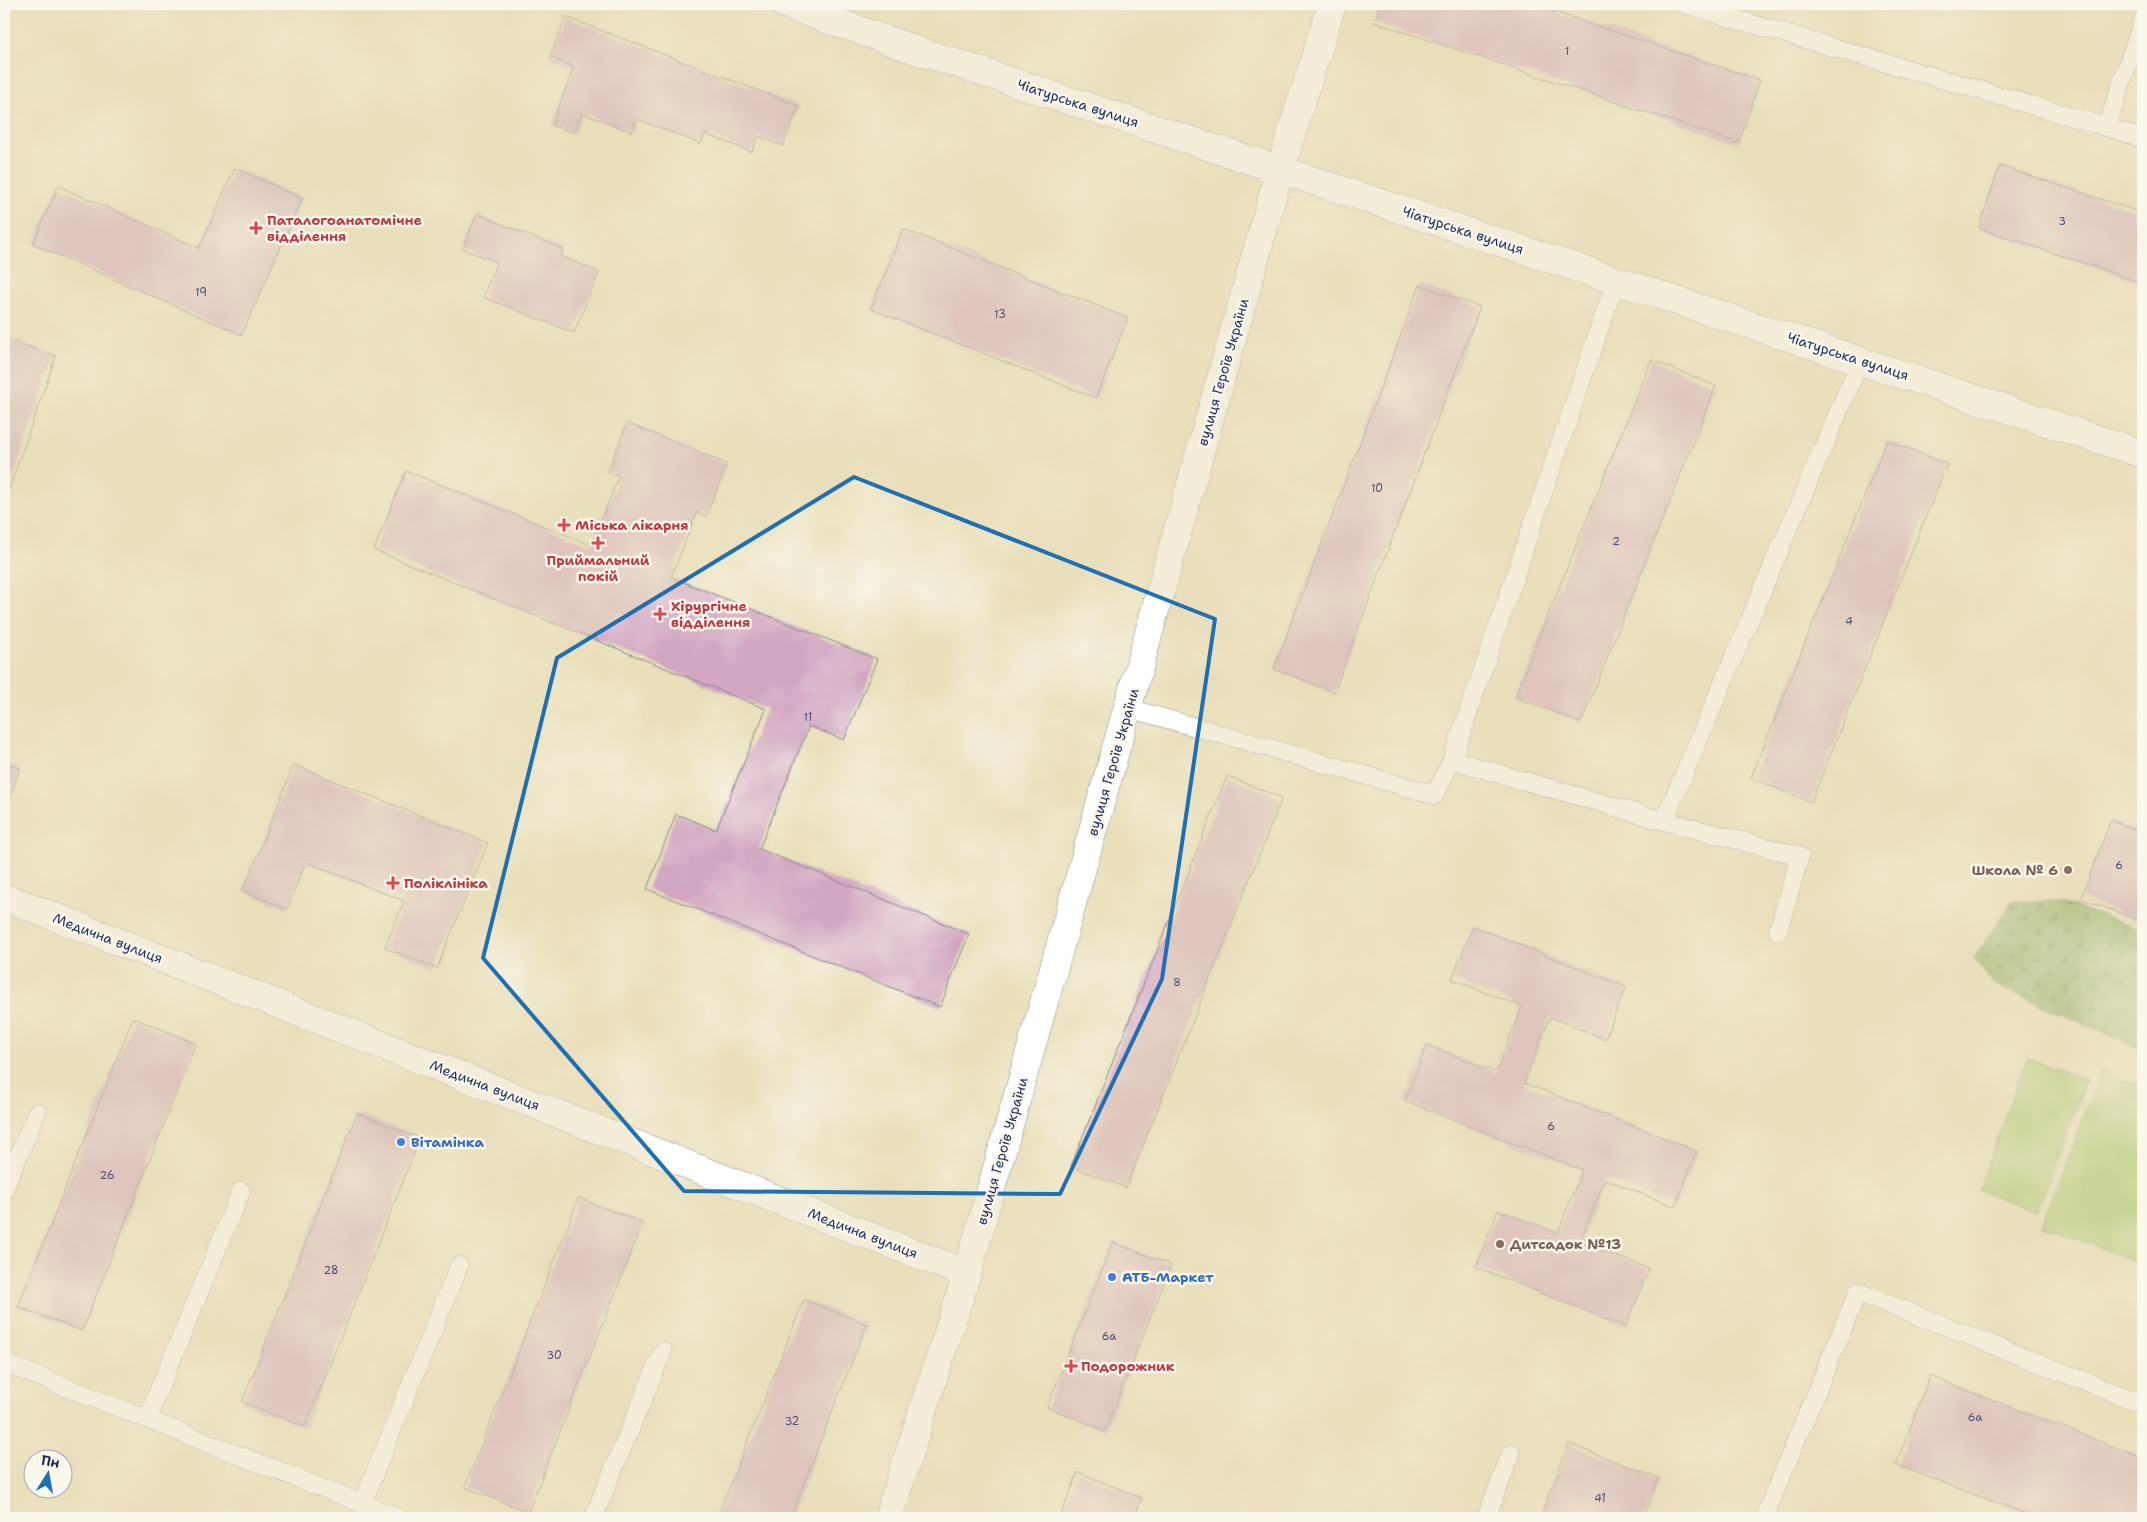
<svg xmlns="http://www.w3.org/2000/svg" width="2147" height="1522" viewBox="0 0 2147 1522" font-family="'Shantell Sans',sans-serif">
<defs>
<pattern id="forest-firs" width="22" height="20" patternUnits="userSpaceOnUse" patternTransform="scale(1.25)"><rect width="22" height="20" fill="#84ac62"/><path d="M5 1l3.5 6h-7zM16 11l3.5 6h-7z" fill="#6b8c54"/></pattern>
</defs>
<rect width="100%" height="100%" fill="#fbf7ec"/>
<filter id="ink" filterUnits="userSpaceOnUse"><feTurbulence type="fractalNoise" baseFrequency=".02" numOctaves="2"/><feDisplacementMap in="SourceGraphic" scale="10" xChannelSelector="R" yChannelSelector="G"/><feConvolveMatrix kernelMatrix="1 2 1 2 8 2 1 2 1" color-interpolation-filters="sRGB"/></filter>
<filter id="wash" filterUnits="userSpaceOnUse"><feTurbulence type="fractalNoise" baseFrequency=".0096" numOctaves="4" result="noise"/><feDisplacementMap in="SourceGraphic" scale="20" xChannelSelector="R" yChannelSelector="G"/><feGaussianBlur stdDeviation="1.12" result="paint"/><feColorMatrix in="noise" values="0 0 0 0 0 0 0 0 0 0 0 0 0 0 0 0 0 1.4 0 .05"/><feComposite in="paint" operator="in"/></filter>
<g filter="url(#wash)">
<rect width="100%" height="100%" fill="#e9dfba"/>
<path fill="#a6c76f" stroke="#607b66" d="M2027 1058 2086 1080 2036 1212 1978 1190Z
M2101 1071 2143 1087V1264L2042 1225Z"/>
<path fill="url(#forest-firs)" stroke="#506e60" d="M2041 901 2062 903 2143 929V1050L1994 984 1974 959 2012 902Z"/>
<g id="blocks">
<path fill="#d2a7c2" d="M1380 4H1531L1760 80 1739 143 1374 22Z
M566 17 799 106 783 146 758 136 752 152 705 134 701 144 637 119 632 132 582 113 574 133 552 125 574 67 550 57Z
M2000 166 2143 213V283L1979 228Z
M235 168 302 198 242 335 33 244 58 186 199 248Z
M477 214 563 249 560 256 599 272 574 333 483 297 497 262 463 249Z
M903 229 1128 318 1096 398 871 309Z
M1420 285 1480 307 1334 692 1274 669Z
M4 338 56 356 4 503Z
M1651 360 1716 386 1581 723 1515 697Z
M627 423 727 464 706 516 697 512 671 577 877 659 844 740 809 726 759 849 969 934 940 1007 647 889 676 814 716 830 766 709 374 550 406 471 591 545 619 476 608 471Z
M1887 440 1947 464 1811 802 1751 778Z
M4 762 20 768 4 815Z
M294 765 488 843 437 968 385 948 404 901 306 862 287 909 243 891Z
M1227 776 1282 798 1126 1188 1071 1166Z
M2111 820 2143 833V922L2081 898Z
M1473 926 1626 987 1605 1039 1550 1017 1524 1083 1697 1151 1675 1207 1605 1179 1580 1242 1649 1269 1626 1327 1476 1267 1498 1210 1558 1233 1582 1170 1405 1101 1427 1045 1496 1072 1522 1007 1452 979Z
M133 1018 196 1043 82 1331 18 1307Z
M357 1113 420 1138 305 1427 242 1402Z
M579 1198 643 1223 528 1512 465 1487Z
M1113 1242 1171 1265 1105 1431 1047 1407Z
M804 1300 867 1324 790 1518H717Z
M1930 1376 2143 1458V1518H2037L1896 1465Z
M1569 1444 1659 1478 1644 1518H1540Z
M1078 1472 1142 1498 1134 1518H1060Z"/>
</g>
</g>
<g filter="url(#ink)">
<use href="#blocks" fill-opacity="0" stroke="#82878c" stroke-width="1"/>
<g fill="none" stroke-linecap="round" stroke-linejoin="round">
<g stroke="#82878c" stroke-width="19">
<path id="lane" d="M1684 4 2107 127 2143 19
M2107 127 2143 139
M1128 708 1435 795 1452 760 1616 280
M1452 760 1664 821 1800 856 1778 931
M1664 821 1860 361
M4 1190 37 1112
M4 1363 399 1518
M147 1419 241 1191
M362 1504 459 1266
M593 1518 663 1351
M1486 1518 1511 1454
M1764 1518 1858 1292 2143 1404"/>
</g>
<g stroke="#82878c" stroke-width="29">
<path id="street" d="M784 4 913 49 2143 454
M4 897 967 1274"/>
</g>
<g stroke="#82878c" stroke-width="29">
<path id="secondary" d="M888 1518 967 1274 1280 170 1332 4"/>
</g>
<use href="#lane" stroke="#fff" stroke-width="18"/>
<use href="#street" stroke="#fff" stroke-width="28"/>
<use href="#secondary" stroke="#fff" stroke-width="28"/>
</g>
</g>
<path d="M0 0H2147V1522H0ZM854 477 1215 619 1162 979 1060 1194 684 1191 483 958 557 658Z" fill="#e9dfba" fill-opacity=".55" fill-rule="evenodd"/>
<path fill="none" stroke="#1f6fb2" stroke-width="4" stroke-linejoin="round" d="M854 477 1215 619 1162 979 1060 1194 684 1191 483 958 557 658Z"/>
<g fill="#e0444e" stroke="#fbf7ec" stroke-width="2">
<path d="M253.5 220.5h5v5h5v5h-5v5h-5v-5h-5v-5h5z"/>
<path d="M561.5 517.5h5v5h5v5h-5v5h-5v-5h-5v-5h5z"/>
<path d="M595.5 535.5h5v5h5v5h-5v5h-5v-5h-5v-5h5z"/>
<path d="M657.5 606.5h5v5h5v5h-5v5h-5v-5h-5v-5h5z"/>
<path d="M390.5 875.5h5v5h5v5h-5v5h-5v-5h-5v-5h5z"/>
<path d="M1068.5 1358.5h5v5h5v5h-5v5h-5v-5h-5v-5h5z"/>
</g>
<g fill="#8d6e63" stroke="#fbf7ec" stroke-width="2">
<circle cx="2068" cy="870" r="5"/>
<circle cx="1500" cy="1244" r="5"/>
</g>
<g fill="#3f7fe0" stroke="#fbf7ec" stroke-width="2">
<circle cx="401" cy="1142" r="5"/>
<circle cx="1112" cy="1277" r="5"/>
</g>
<g text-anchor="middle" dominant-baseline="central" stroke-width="5" stroke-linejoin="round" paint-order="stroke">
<g font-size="11" fill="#494d77">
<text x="1567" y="51">1</text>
<text x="2062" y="221">3</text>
<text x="201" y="292">19</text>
<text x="1000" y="314">13</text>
<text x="1377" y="488">10</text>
<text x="1616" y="541">2</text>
<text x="1849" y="621">4</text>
<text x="808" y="717">11</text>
<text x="2119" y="865">6</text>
<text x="1177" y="982">8</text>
<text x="1551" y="1126">6</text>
<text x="107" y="1175">26</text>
<text x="331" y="1270">28</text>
<text x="1109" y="1336">6а</text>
<text x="554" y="1355">30</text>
<text x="1975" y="1417">6а</text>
<text x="792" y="1421">32</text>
<text x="1600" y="1498">41</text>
</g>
<g font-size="14" fill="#1b2f5e" stroke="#fbf7ec">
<text transform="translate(1078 103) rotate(18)">Чіатурська вулиця</text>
<text transform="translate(1463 230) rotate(18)">Чіатурська вулиця</text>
<text transform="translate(1848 356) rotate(18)">Чіатурська вулиця</text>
<text transform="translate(1223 372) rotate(-74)">вулиця Героїв України</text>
<text transform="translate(1113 762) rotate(-74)">вулиця Героїв України</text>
<text transform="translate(108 938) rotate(21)">Медична вулиця</text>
<text transform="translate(485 1085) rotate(21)">Медична вулиця</text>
<text transform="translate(1002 1151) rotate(-74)">вулиця Героїв України</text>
<text transform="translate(863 1233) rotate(21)">Медична вулиця</text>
</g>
<g font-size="14" font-weight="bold" fill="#be3a42" stroke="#fbf7ec" text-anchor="start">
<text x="267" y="220">Паталогоанатомічне<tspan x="267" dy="16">відділення</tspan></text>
<text x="575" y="525">Мiська лiкарня</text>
<text x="598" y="560" text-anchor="middle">Приймальний<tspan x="598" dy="16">покій</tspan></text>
<text x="671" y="606">Хірургічне<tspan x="671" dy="16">відділення</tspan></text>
<text x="404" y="883">Поліклініка</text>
<text x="1081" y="1366">Подорожник</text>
</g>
<g font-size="14" font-weight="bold" fill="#785e54" stroke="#fbf7ec" text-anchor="end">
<text x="2058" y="870">Школа № 6</text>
<text x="1510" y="1244" text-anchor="start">Дитсадок №13</text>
</g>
<g font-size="14" font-weight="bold" fill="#366cbe" stroke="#fbf7ec" text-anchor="start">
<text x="411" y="1142">Вітамінка</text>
<text x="1122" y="1277">АТБ-Маркет</text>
</g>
</g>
<rect width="2147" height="1522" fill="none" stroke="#fbf7ec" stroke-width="20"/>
<g transform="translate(48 1474) rotate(11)"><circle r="24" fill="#fbf7ec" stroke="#a1a7b3"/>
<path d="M0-4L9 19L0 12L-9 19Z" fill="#1f6fb2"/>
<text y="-8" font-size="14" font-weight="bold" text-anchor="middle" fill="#1b2f5e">Пн</text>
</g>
</svg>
